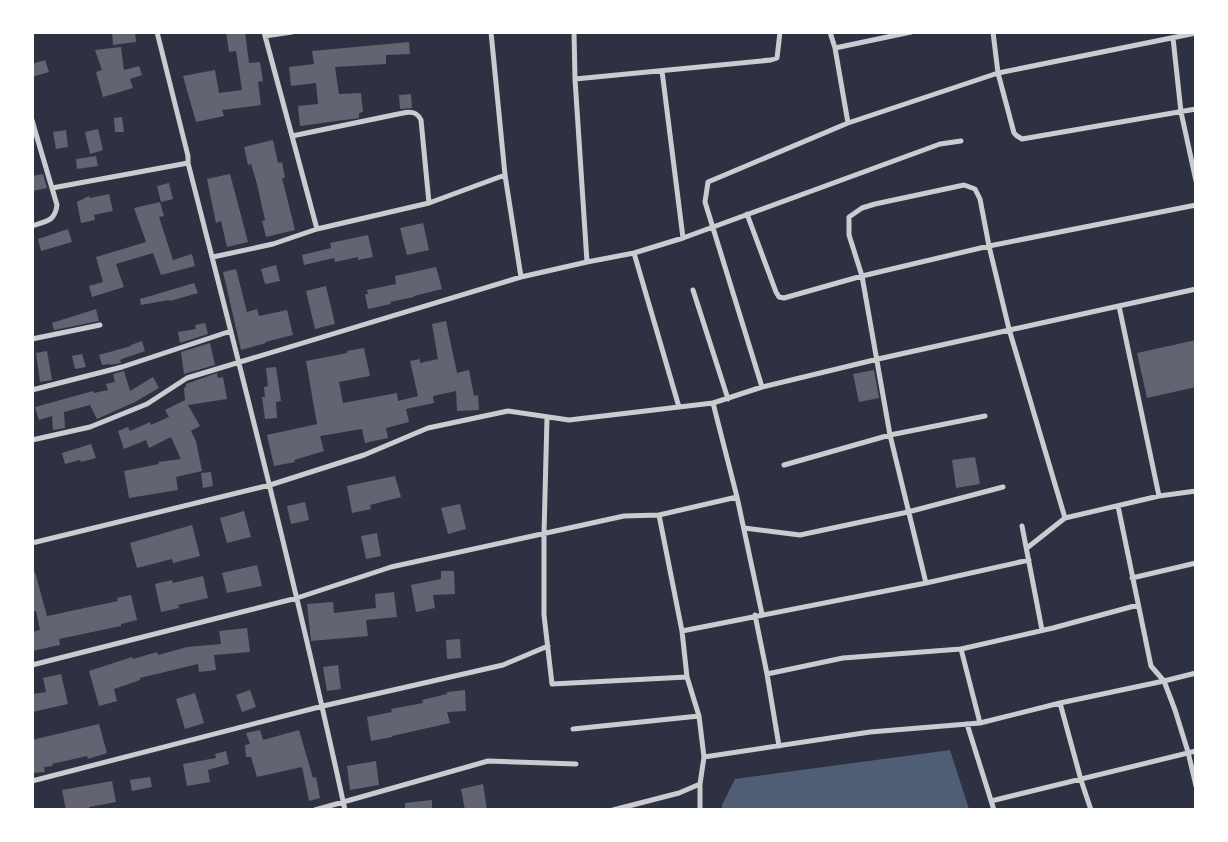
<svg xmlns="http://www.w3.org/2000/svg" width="1228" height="842" viewBox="0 0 1228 842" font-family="'Golos Text',sans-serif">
<rect width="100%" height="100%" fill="#2d3142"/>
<path fill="#4f5d75" d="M950 750 969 809H722V805L735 779Z"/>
<path fill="#626471" d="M112 32H135L136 42 113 45Z
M226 32H245L249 63 260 62 263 81 258 82 261 105 222 110 224 116 196 122 183 76 215 70 219 93 242 90 236 51 229 52Z
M409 42 410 54 386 55V64L335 67 339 94 361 93 363 112 359 113V118L300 126 298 106 318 104 316 83 291 86 289 67 314 64 312 51Z
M121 47 124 70 139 66 142 75 130 79 133 88 103 97 96 72 102 70 95 50Z
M45 60 49 72 32 77V64Z
M411 94 412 108 400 109 399 95Z
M122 117 124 132H115L114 118Z
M98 129 103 150 90 154 85 132Z
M66 130 68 147 56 149 53 132Z
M273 140 278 163 282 162 285 178H282L295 230 266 237 262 221 265 220 257 184 251 164 248 165 244 147Z
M96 156 98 166 77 169 76 159Z
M43 174 47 188 32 191V176Z
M230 174 248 242 227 247 221 221 216 223 207 179Z
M169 183 173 199 161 202 157 186Z
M109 194 113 211 94 215 95 220 81 223 77 202 89 196 90 198Z
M160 202 164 216 159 217 173 260 192 254 195 266 161 275 153 253 116 264 124 287 92 297 89 286 103 282 96 257 146 242 134 208Z
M423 223 429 250 407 255 400 228Z
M68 229 72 242 41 251 38 239Z
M368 235 373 257 358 260V257L335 262 334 258 304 265 302 255 331 248 330 243Z
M276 265 280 281 265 284 261 269Z
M436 267 442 289 414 296V297L390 302 391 304 368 309 365 294H368L367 290 396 284 395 276Z
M236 269 247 312 257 309 259 316 287 310 293 335 265 342 266 343 241 350 223 272Z
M194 283 198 293 170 301 169 300 141 305 140 299Z
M326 286 335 324 315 329 306 291Z
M96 309 99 321 54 330 52 323Z
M446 321 457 373 469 370 474 396 478 395 479 410 457 411 456 391 433 396 434 403 406 409 409 422 386 428 388 438 365 443 362 429 320 436 324 451 294 460 295 462 274 466 267 435 317 424 306 361 347 353V351L364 348 370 376 339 382 343 403 397 393 398 401 418 396 410 361 420 359V363L438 359 432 324Z
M205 323 208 334 180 343 178 332 196 329 195 325Z
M1196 340V387L1147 398 1137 353Z
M142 341 145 351 122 359 120 360 121 363 110 365V364L102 365 99 355 131 346V345Z
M210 343 215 365 184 374 181 352Z
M47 351 52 380 40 382 36 353Z
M82 354 86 367 75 369 72 356Z
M276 367 281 401 276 402 277 418 265 419 262 397H265L264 387 268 386 266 368Z
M874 370 879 398 859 402 853 374Z
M124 371 130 391 153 377 159 388 135 402 97 419 90 405 64 412 65 428 53 430 52 416 39 420 35 407 93 391 94 393 108 390 106 384 115 382 113 374Z
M217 373 218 378 223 377 227 399 188 405 200 426 191 431 196 441 202 471 176 477 178 490 129 498 124 471 159 464 158 462 181 459 171 437 149 448 146 440 124 449 118 431 128 427 130 431 150 422 151 425 169 417 165 410 185 400 184 388 186 387V384Z
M91 444 96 458 81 462 80 460 65 464 62 453Z
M975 457 980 484 956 488 952 460Z
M211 472 213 486 203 488 201 473Z
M395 476 401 497 370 505 371 509 352 513 347 486Z
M305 502 309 520 291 524 287 506Z
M460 504 466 529 448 534 441 508Z
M244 511 251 537 227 543 220 518Z
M192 525 200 556 173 563 172 559 137 568 130 543Z
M377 533 381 556 366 559 361 536Z
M257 565 262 586 227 593 222 573Z
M441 571H454L455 594 433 595 435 608 416 612 411 585 441 579Z
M32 572H35L47 616 118 601 117 598 131 595 137 620 121 624V626L59 639 60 645 32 651V632L40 630 36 611 32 612Z
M203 576 208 598 178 605 179 608 161 612 155 584 172 580 173 583Z
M394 592 397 617 366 620 368 636 311 641 307 604 333 602 334 613 376 608 375 594Z
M247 628 250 652 214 655 216 670 199 672 198 664 140 678V680L114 689 117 701 99 706 89 671 132 657 133 659 157 652 158 655 187 647 221 644 219 631Z
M460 639 461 658 447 659 446 640Z
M338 665 341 689 327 691 323 667Z
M61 674 68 704 32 712V694L46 692 43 678Z
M250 690 256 707 242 712 236 695Z
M465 690 466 711 447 712 450 723 392 736V737L371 741 367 717 392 712 391 709 423 703 422 700 447 694V692Z
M195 693 204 723 185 729 176 699Z
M99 724 107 753 88 759 87 756 52 764 53 766 44 767 45 772 32 773V740Z
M260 730 263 740 299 730 313 778 316 777 320 798 309 801 302 767 257 777 251 757H246L245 745 250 744 246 733Z
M226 751 229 764 208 770 210 782 187 786 183 764 216 758 215 754Z
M376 761 379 785 350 790 347 766Z
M150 777 152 787 132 791 130 780Z
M112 781 116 802 89 807V810H66L62 790Z
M483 784 487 810H465L461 789Z
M432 800V810H405V803Z"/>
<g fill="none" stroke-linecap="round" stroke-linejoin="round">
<path stroke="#caccd0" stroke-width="5" d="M157 32 188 156V163C243 378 298 593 345 810
M491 32 505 175 521 277
M574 32 575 79 587 262
M830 32 835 48 848 123
M993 32 998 73 1014 133 1017 136 1022 139 1196 109
M265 36 292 32
M1173 38 1181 112 1196 181
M835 48 911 32
M662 71 683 238
M575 79 771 60 777 58 780 32
M32 120 36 134
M32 134H36L57 205C55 221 47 221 32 226
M292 136 403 113C411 111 417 112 421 120L429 203
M52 188 188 163
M747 214 776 292 779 297 784 298 862 276 989 246 1196 205
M317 229 429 203 505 175
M634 253 679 407
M213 257 273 244 317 229 264 32
M693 290 728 399
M1119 306 1159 496
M32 339 100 325
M762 387 705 202 708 182 848 123 998 73 1196 33
M32 390 122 367 231 331
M547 417 544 534V615L552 684 687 677
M32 440 90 427 147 404 187 378 521 277 587 262 634 253 683 238 940 144 961 141
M784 465 890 435 985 416
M737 497 762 614
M1118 506 1151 666 1164 681 1175 710 1188 752 1196 786
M659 515 737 497 713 403
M1022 526 1042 630
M744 528 800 535 908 512 1003 487
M32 543 270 485 364 455 428 428 508 411 569 420 713 403 762 387 878 359 1196 289
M1027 548 1065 518 1159 496 1196 491
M1132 578 1196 563
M926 583 1029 560
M755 615 767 674
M682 631 926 583 890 435 862 276 849 235V217L862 208 875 204 964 185 975 189 980 199 989 246 1009 329 1065 518
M961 649 980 723
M32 665 297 598 391 567 624 516 659 515 682 631 687 677 699 716 704 757 700 784 679 793 613 810
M1060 703 1164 681 1196 673
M967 724 994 810
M573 729 699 716
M779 746 767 674 843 658 961 649 1053 628 1138 605
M704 757 870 732 980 723 1060 703 1081 780 1091 810
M32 781 323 706 503 665 548 646
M991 801 1196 751
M315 810 488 761 576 764
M700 810V784"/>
</g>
<rect width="1228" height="842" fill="none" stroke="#ffffff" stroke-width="68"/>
</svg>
